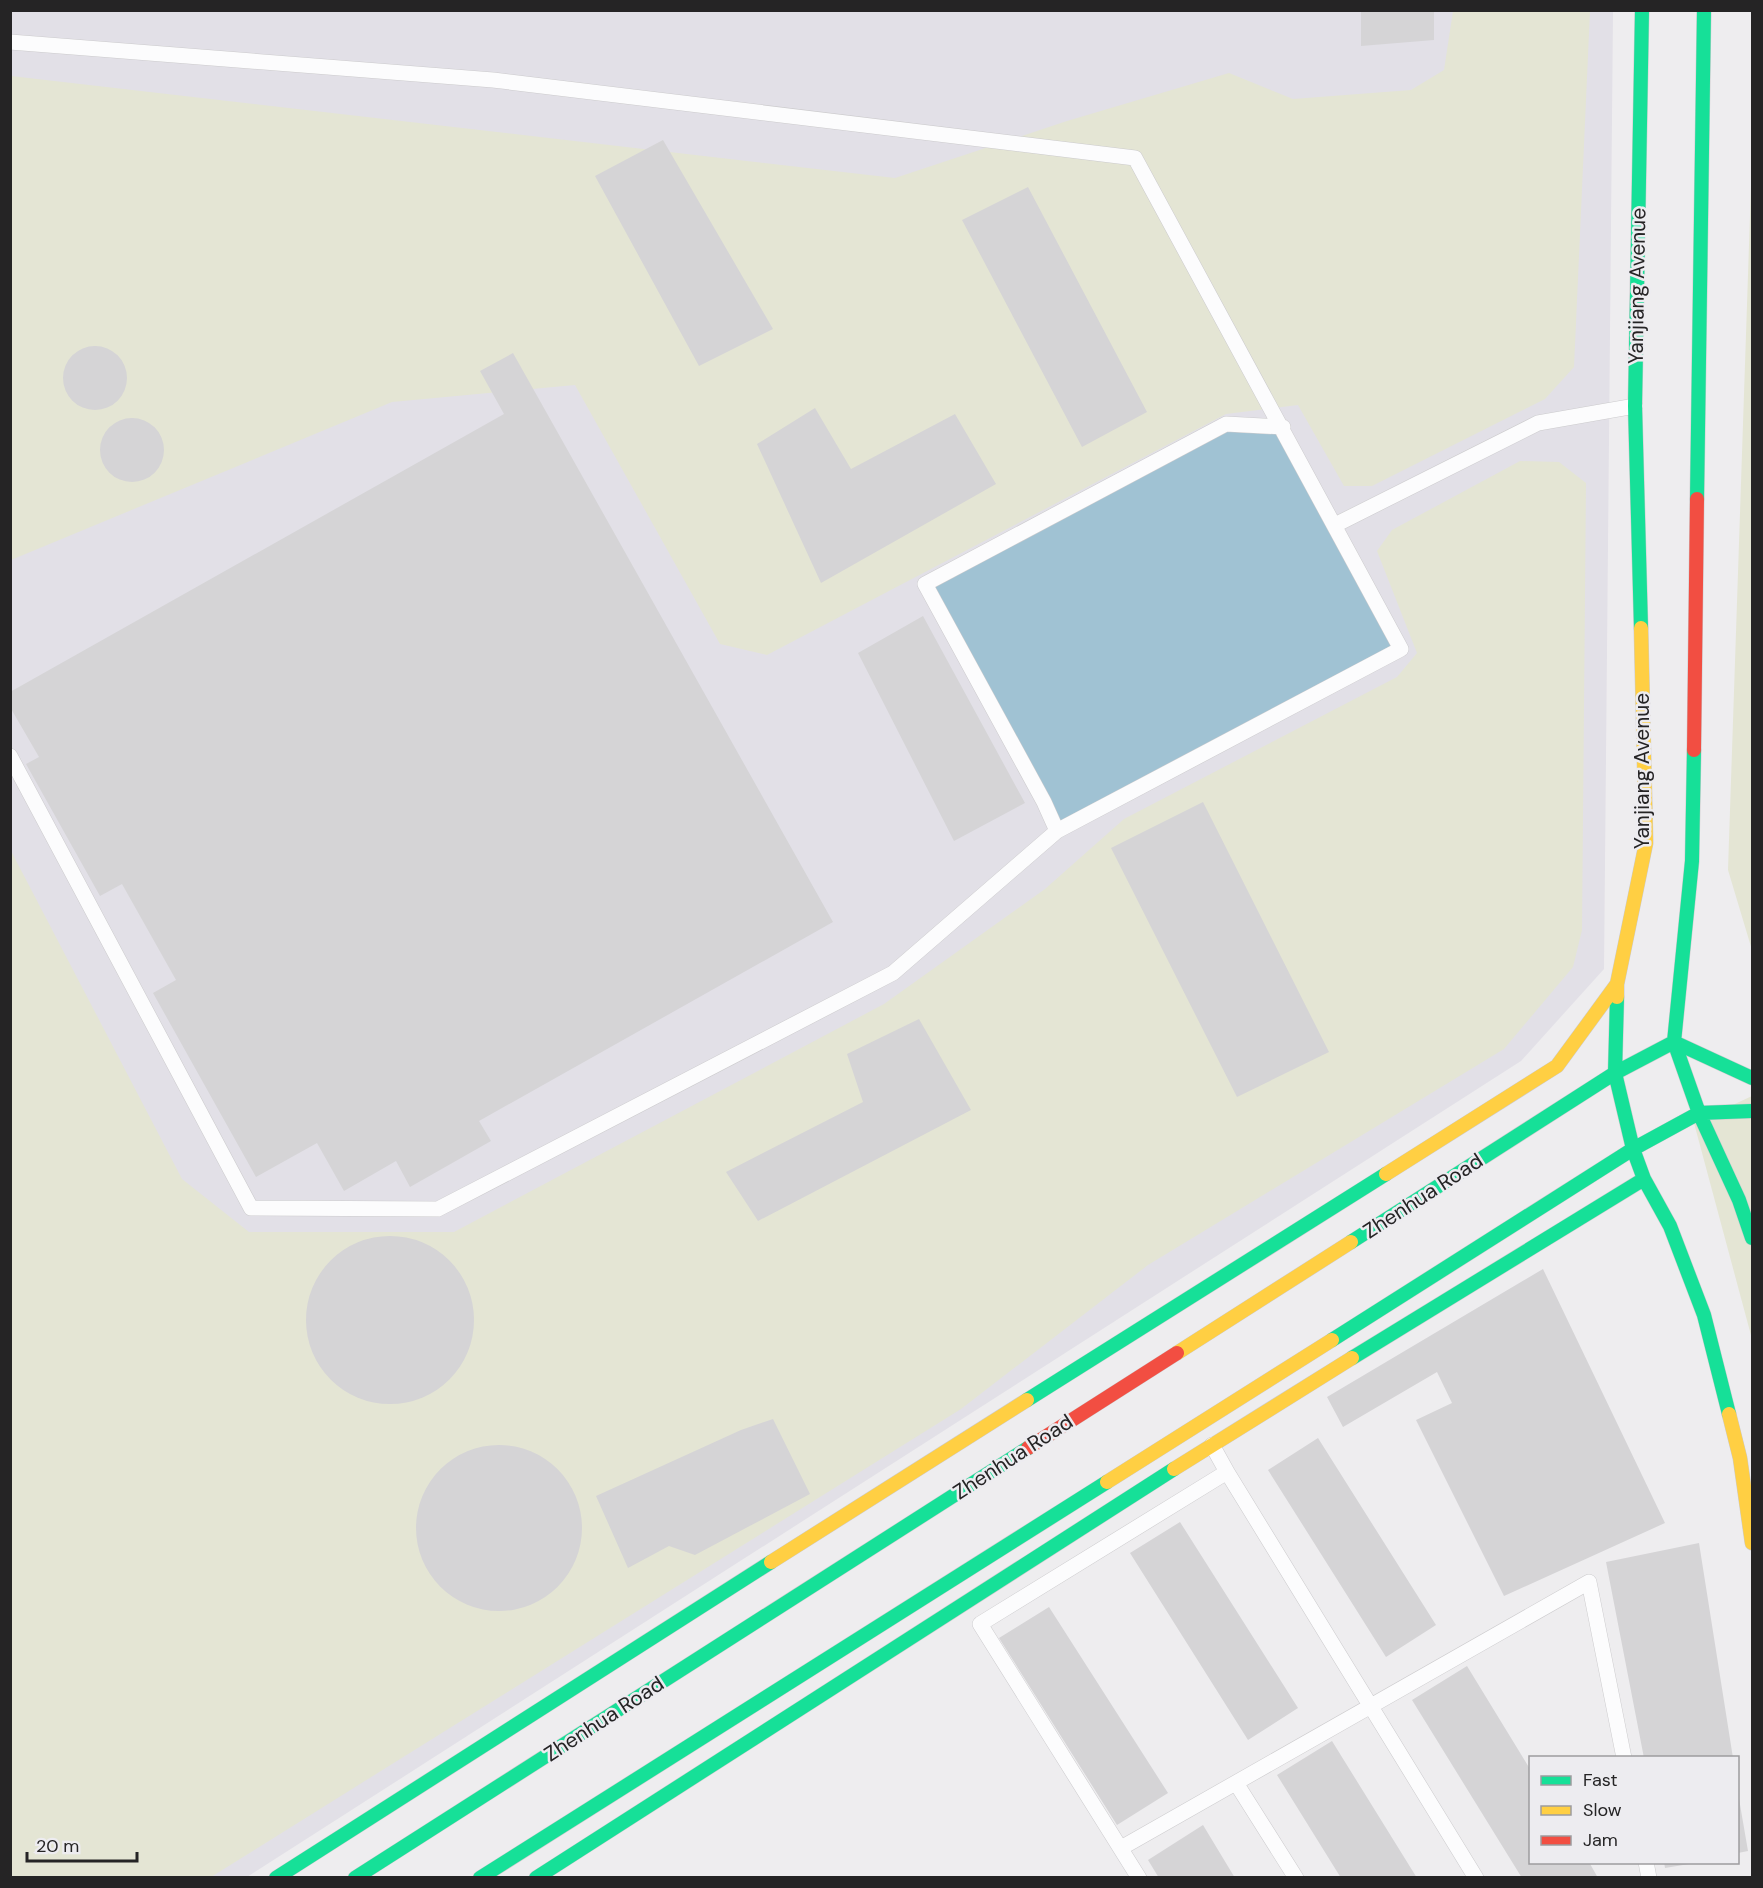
<svg xmlns="http://www.w3.org/2000/svg" width="1763" height="1888" viewBox="0 0 1763 1888" font-family="'DM Sans',sans-serif">
<rect width="100%" height="100%" fill="#eeedef"/>
<path fill="#e2e0e7" d="M11 11H1613L1604 969 1521 1061 247 1877 11 1878Z"/>
<path fill="#e4e5d4" d="M1453 11H1590L1574 367 1545 399 1372 486H1344L1298 405 1226 414 767 655 720 644 575 385 392 402 11 560V76L895 178 1067 121 1229 73 1293 99 1411 90 1444 70Z
M1752 156V950L1728 870Z
M1520 461 1559 462 1586 483 1582 930 1573 967 1504 1049 1148 1265 961 1409 211 1877H11L10 849 182 1179 249 1232H454L884 1004 1045 889 1124 819 1397 677 1417 653 1377 551 1392 530Z
M1752 1096V1339L1694 1123Z"/>
<path fill="#a0c2d3" d="M1226 424 1283 427 1401 649 1057 831 925 584Z"/>
<path fill="#d5d4d6" d="M1361 10H1434V40L1361 46Z
M663 140 773 329 699 366 595 176Z
M1028 187 1147 412 1082 447 962 220Z
M63 378a32 32 0 1 1 64 0a32 32 0 1 1-64 0Z
M513 353 833 922 479 1121 491 1141 410 1187 396 1161 344 1191 317 1143 256 1177 153 993 176 980 122 884 100 896 26 764 39 757 10 707V692L504 414 480 371Z
M815 408 851 469 955 414 996 484 821 583 757 444Z
M100 450a32 32 0 1 1 64 0a32 32 0 1 1-64 0Z
M923 616 1025 803 954 841 858 653Z
M1203 802 1329 1052 1237 1097 1111 848Z
M919 1019 971 1110 758 1221 726 1172 863 1102 847 1054Z
M306 1320a84 84 0 1 1 168 0a84 84 0 1 1-168 0Z
M1543 1269 1665 1523 1504 1596 1416 1420 1452 1403 1437 1372 1343 1427 1327 1397Z
M773 1419 810 1494 695 1555 669 1546 628 1568 596 1496 741 1430Z
M1318 1438 1436 1625 1386 1657 1268 1470Z
M416 1528a83 83 0 1 1 166 0a83 83 0 1 1-166 0Z
M1180 1522 1298 1708 1248 1740 1130 1553Z
M1699 1543 1733 1758H1644L1606 1562Z
M1049 1607 1168 1793 1117 1825 999 1638Z
M1467 1666 1530 1769V1862H1589L1598 1878H1522L1412 1700Z
M1332 1741 1417 1878H1341L1277 1775Z
M1738 1793 1748 1851 1738 1853Z
M1203 1825 1235 1878H1159L1148 1860Z
M1664 1862H1688L1689 1864 1665 1868Z"/>
<g fill="none" stroke-linecap="round" stroke-linejoin="round">
<g stroke="#cccbcd" stroke-width="16">
<path id="lane" d="M10 42 493 80 1135 158 1401 649 1057 831 893 973 438 1209 251 1208 10 756
M1335 525 1538 423 1635 406
M1057 831 1044 802 925 584 1226 424 1283 427
M1227 1472 1476 1878
M1236 1783 1296 1878
M1121 1848 1589 1582 1624 1758
M1646 1862 1649 1878
M1139 1878 980 1624 1227 1472 1212 1445"/>
</g>
<g stroke="#cccbcd" stroke-width="15">
<path id="fast" d="M1697 499 1704 10
M1641 628 1635 406 1642 10
M1694 750 1692 861 1674 1042 1699 1113 1739 1200 1752 1238
M1617 997 1615 1073 1633 1149 1644 1179 1670 1226 1704 1315 1729 1414
M1351 1242 1615 1073 1674 1042 1752 1078
M1332 1340 1633 1149 1699 1113 1752 1111
M1352 1358 1644 1179
M1027 1400 1386 1174
M276 1878 771 1562
M355 1878 1028 1448
M480 1878 1107 1482
M536 1878 1174 1469"/>
</g>
<g stroke="#cccbcd" stroke-width="15">
<path id="slow" d="M1617 997V984L1646 843 1641 628
M1386 1174 1557 1066 1617 984
M1177 1353 1351 1242
M1729 1414 1740 1458 1752 1543
M1174 1469 1352 1358
M1107 1482 1332 1340
M771 1562 1027 1400"/>
</g>
<g stroke="#cccbcd" stroke-width="15">
<path id="jam" d="M1694 750 1697 499
M1028 1448 1177 1353"/>
</g>
<use href="#lane" stroke="#fcfcfd" stroke-width="15"/>
<use href="#fast" stroke="#16e098" stroke-width="14"/>
<use href="#slow" stroke="#ffcf43" stroke-width="14"/>
<use href="#jam" stroke="#f24e42" stroke-width="14"/>
</g>
<g text-anchor="middle" dominant-baseline="central" stroke-width="5" stroke-linejoin="round" paint-order="stroke">
<g font-size="21" fill="#252425" stroke="#edecf0">
<text transform="translate(1637 286) rotate(-89)">Yanjiang Avenue</text>
<text transform="translate(1642 771) rotate(-90)">Yanjiang Avenue</text>
<text transform="translate(1423 1196) rotate(-33)">Zhenhua Road</text>
<text transform="translate(1013 1457) rotate(-33)">Zhenhua Road</text>
<text transform="translate(604 1719) rotate(-33)">Zhenhua Road</text>
</g>
</g>
<rect width="1763" height="1888" fill="none" stroke="#252425" stroke-width="24"/>
<rect x="1529" y="1756" width="210" height="108" fill="#edecf0" stroke="#9d9c9f" stroke-width="1.5"/>
<rect x="1541" y="1776" width="30" height="9" fill="#16e098" stroke="#9d9c9f" stroke-width="1.5"/>
<text x="1583" y="1786" font-size="18" fill="#252425">Fast</text>
<rect x="1541" y="1806" width="30" height="9" fill="#ffcf43" stroke="#9d9c9f" stroke-width="1.5"/>
<text x="1583" y="1816" font-size="18" fill="#252425">Slow</text>
<rect x="1541" y="1836" width="30" height="9" fill="#f24e42" stroke="#9d9c9f" stroke-width="1.5"/>
<text x="1583" y="1846" font-size="18" fill="#252425">Jam</text>
<path d="M27 1852v9h110v-9" fill="none" stroke="#252425" stroke-width="3"/>
<text x="36" y="1852" font-size="18" fill="#252425" stroke="#edecf0" stroke-width="4.5" paint-order="stroke">20 m</text>
</svg>
